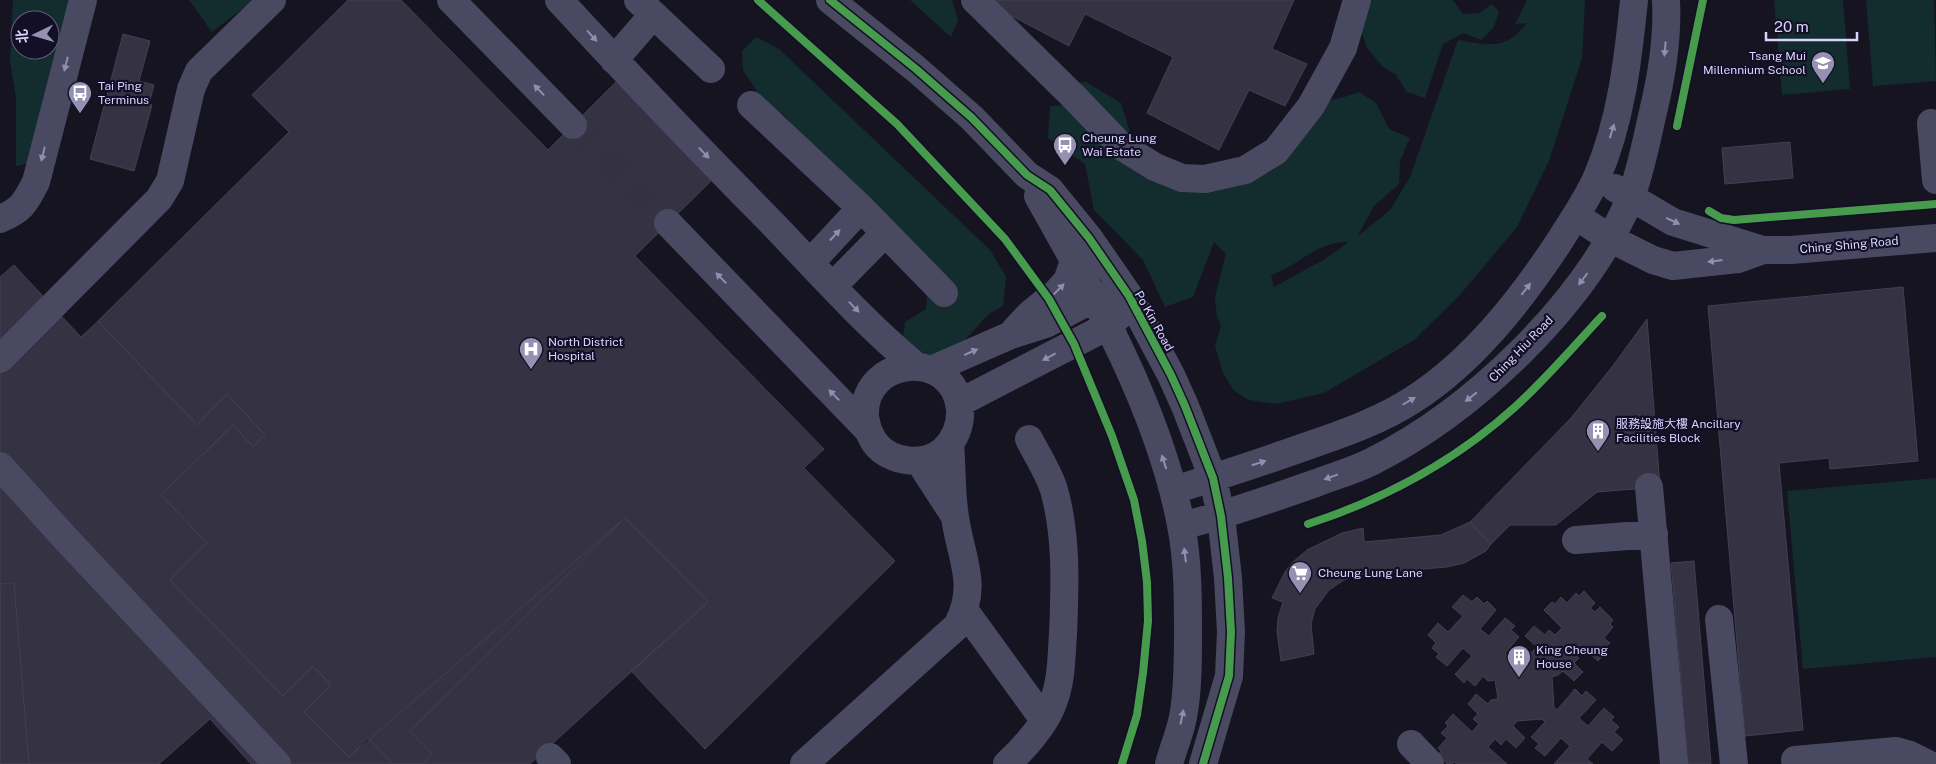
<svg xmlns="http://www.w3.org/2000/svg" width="1936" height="764" viewBox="0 0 1936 764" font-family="'Public Sans','Noto Sans SC',sans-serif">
<rect width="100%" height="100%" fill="#161421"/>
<path fill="#132c2d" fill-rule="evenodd" d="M13 0H87L63 20 46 159 16 166V98L10 61ZM20 20H50V50H20Z
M189 0H254L212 32Z
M910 0H952L958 20 951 37Z
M1362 0H1453L1463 14 1480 13 1491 4 1499 11 1494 27 1481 40 1464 33 1443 44 1425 98 1407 92 1396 75 1382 66 1367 48 1357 18Z
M1527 0H1585L1582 58 1549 161 1517 227 1459 296 1414 340 1324 393 1276 404 1249 400 1234 391 1223 373 1215 346 1221 326 1217 317 1215 297 1226 254 1214 242 1193 297 1165 307 1143 260 1094 210 1085 164 1048 138 1050 106 1066 105 1061 84 1086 82 1121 103 1140 165 1196 193 1234 162V168L1317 102 1341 98 1359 92 1376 103 1389 129 1410 138 1400 161 1399 184 1374 206 1357 237 1390 210 1410 177 1458 40C1491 45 1504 51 1527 23L1515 24ZM1349 242 1325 259 1274 287 1271 275C1299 266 1318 240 1349 242Z
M1774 0H1843L1850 89 1782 95Z
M1866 0H1934L1936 81 1873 86Z
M756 37 779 49 990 250 1006 277 1003 306C998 309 991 312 987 316 969 334 945 373 915 352 910 349 906 341 903 337L905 322 926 309 927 295 783 114 761 105 756 90 743 70 742 51Z
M1936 478V657L1803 669 1787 491Z"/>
<path fill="#343243" stroke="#433f54" d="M348 0H401L548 150 623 75 719 173 635 256 824 449 804 468 895 561 705 749 631 671 708 602 625 518 410 731 432 754 422 764H393L368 738 349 757 304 712 331 685 313 666 283 696 170 580 207 543 161 495 233 425 253 447 265 435 227 394 197 425 98 321 289 132 252 95Z
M989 0H1294L1272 49 1307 64 1285 106 1249 90 1219 150 1147 113 1173 57 1085 14 1069 46 987 3Z
M123 34 150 41 139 81 154 85 149 104 152 105 134 171 90 159Z
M1790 142 1793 178 1725 184 1722 148Z
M14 265 81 337 98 321 197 425 227 394 265 435 253 447 233 425 161 495 207 543 170 580 283 696 313 666 331 685 304 712 349 757 625 518 708 602 530 764H251L210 719 159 764H0V277Z
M1903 287 1918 461 1830 469 1829 458 1779 463 1803 730 1745 736 1708 306Z
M1647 319 1660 487 1597 492 1556 525H1510L1491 544 1470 522 1571 418 1612 367Z
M1470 522 1491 544 1486 551 1464 563 1447 567 1364 574 1344 580 1329 590 1315 609 1311 624 1314 654 1281 661 1277 631 1278 618 1283 602 1272 598 1285 572 1293 562 1307 550 1342 533 1363 528 1364 542 1441 535Z
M1694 561 1711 764H1688L1671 563Z
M14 583 29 764H0V584Z
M1584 591 1595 603 1590 608 1595 612 1600 607 1613 620 1610 624 1613 627 1604 638 1610 643 1603 650 1606 652 1598 661 1580 645 1573 653 1579 658 1574 663 1583 672 1574 681 1563 671 1558 675 1552 677 1554 707 1557 710 1575 689 1582 696 1586 691 1596 700 1579 718 1588 726 1604 708 1614 717 1611 720 1619 727 1614 732 1623 740 1612 751 1602 742 1587 759 1593 764H1554L1570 746 1561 738 1545 756 1535 748 1539 744 1531 737 1545 722 1542 719 1517 721 1513 726 1525 738 1516 748 1506 739 1501 745 1495 739 1488 747 1507 764H1457L1454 762 1452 764H1447L1438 755 1441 751 1438 748 1447 738 1441 733 1448 726 1445 723 1453 714 1472 732 1479 724 1473 719 1478 714 1468 704 1476 694 1488 704 1491 700 1498 699 1495 680 1488 681 1483 676 1475 686 1467 679 1464 683 1455 674 1472 656 1463 648 1447 666 1436 657 1439 654 1432 648 1436 643 1428 635 1438 623 1448 632 1463 616 1452 607 1463 595 1472 602 1477 597 1484 604 1487 601 1496 610 1480 629 1489 636 1505 618 1515 626 1511 630 1519 637 1505 653 1507 655 1532 652 1537 647 1525 636 1534 626 1545 635 1549 630 1555 635 1562 628 1544 610 1552 602 1555 604 1561 597 1567 603 1576 593 1579 596Z"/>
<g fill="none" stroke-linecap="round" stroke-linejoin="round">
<path stroke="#333142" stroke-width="28" stroke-dasharray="28 14" stroke-linecap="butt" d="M573 125 668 223"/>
<path stroke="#4a4962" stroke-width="28" d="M451 0 573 125
M559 0C628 75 699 149 771 222 818 271 864 323 916 366
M638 0 711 69
M830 0 916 69 972 118 1027 175 1050 190 1089 238 1129 296 1171 375 1185 406 1213 478 1221 516 1228 578 1231 632 1229 676 1203 764
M975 0 1073 96 1121 146 1155 167 1182 178 1205 179 1245 170 1276 151 1311 106 1343 48 1357 0
M614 60 653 15
M751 105 861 208 944 293
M1931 123 1936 180
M1615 188 1673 222 1763 250H1791L1936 238
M1038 196C1095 297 1159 410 1181 525 1188 561 1188 597 1188 634 1188 660 1188 691 1183 717 1180 733 1173 749 1169 764
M1576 216 1611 239 1653 260 1673 266 1738 259 1763 250
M0 219C23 209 25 203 36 182L83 0
M668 223 868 430C870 434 872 439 875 443 890 463 925 467 944 450 955 439 961 425 960 409 954 348 863 356 865 415 865 419 867 425 868 430
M810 263 861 208
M833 286 885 233
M1015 330 1030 314 1057 292 1067 281 1074 261
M0 359 159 199 170 181 191 89 199 71 272 0
M931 370 1011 335 1046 324 1095 298 1112 295
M959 403 1108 326 1121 314
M919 461 954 515
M0 466 66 539 277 764
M1649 487 1674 764
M1174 490C1219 476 1265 461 1310 445 1345 433 1382 420 1414 399 1473 361 1520 301 1559 242 1572 221 1587 200 1597 177 1621 121 1628 60 1634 0
M1182 526C1228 514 1271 499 1316 483 1334 476 1353 471 1371 462 1473 411 1584 305 1630 199 1640 175 1647 138 1653 112 1662 75 1668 38 1666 0
M1576 540 1654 534
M965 611 1044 720
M1719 619 1734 764
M1411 744 1430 764
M550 757 557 764
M1795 760 1896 751 1910 755 1928 764
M804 764 957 626C979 584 961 560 955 517 951 493 952 467 950 443
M1007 764C1024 748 1041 730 1051 708 1062 682 1061 661 1063 634 1065 586 1067 536 1054 490 1049 473 1037 455 1029 439"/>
<g stroke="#130f26" stroke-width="11">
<path id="cycleway" d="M758 0 897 124 1005 239 1049 299 1074 344 1112 436 1134 500 1142 541 1147 582 1148 621 1143 673 1137 715 1122 764
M830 0 916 69 972 118 1027 175 1050 190 1089 238 1129 296 1171 375 1185 406 1213 478 1221 516 1228 578 1231 632 1229 676 1203 764
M1677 126 1703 0
M1709 211 1721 218 1734 220 1936 204
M1308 524C1385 499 1454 462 1515 407 1546 379 1573 347 1602 316"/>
</g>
<use href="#cycleway" stroke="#469c4c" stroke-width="8"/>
</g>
<defs><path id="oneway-solid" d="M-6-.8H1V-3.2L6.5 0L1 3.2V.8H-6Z" transform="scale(1.25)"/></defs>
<g fill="#928eb0">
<use href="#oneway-solid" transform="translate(592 36) rotate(48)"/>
<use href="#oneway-solid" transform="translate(1665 49) rotate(95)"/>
<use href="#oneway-solid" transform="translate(66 64) rotate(104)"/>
<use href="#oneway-solid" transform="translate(539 90) rotate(-134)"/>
<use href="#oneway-solid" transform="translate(1612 131) rotate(-73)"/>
<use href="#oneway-solid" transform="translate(704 153) rotate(46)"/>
<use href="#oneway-solid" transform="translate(43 154) rotate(104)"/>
<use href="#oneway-solid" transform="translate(1673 221) rotate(25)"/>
<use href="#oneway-solid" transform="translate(835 235) rotate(-47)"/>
<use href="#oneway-solid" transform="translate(1715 261) rotate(173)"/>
<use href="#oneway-solid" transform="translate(721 278) rotate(-134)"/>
<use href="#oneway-solid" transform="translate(1583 279) rotate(127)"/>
<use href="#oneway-solid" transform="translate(1059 289) rotate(-46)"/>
<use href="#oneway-solid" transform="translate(1526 289) rotate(-52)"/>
<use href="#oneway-solid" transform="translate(854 307) rotate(46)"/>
<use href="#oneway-solid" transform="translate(971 352) rotate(-24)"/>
<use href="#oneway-solid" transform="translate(1049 357) rotate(152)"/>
<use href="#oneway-solid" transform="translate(834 395) rotate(-134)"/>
<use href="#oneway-solid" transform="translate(1471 397) rotate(142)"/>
<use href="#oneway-solid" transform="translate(1409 401) rotate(-30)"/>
<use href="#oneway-solid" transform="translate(1164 462) rotate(-108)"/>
<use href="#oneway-solid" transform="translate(1259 463) rotate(-18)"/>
<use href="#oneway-solid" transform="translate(1331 477) rotate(160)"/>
<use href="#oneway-solid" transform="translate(1185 555) rotate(-97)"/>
<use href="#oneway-solid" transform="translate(1182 717) rotate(-78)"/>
</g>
<defs>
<g id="school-pin" transform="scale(1.25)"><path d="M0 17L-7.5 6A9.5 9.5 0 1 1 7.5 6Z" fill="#9591b1" stroke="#130f26"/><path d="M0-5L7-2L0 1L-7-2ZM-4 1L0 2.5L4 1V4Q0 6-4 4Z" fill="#fff"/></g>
<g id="bus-pin" transform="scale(1.25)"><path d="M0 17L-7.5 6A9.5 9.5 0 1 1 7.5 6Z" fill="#9591b1" stroke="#130f26"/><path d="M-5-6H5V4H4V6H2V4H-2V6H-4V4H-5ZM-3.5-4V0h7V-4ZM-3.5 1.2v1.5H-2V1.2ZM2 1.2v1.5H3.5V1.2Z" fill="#fff"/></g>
<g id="hospital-pin" transform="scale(1.25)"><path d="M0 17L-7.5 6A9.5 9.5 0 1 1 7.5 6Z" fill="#9591b1" stroke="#130f26"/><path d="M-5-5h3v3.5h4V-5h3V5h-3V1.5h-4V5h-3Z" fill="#fff"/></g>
<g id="building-pin" transform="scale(1.25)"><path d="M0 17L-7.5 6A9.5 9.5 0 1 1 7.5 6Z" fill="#9591b1" stroke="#130f26"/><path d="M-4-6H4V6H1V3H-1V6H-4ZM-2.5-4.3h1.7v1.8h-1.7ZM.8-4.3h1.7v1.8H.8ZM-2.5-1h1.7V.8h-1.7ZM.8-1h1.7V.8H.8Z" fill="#fff"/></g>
<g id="supermarket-pin" transform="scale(1.25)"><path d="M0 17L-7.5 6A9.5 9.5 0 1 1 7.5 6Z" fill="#9591b1" stroke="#130f26"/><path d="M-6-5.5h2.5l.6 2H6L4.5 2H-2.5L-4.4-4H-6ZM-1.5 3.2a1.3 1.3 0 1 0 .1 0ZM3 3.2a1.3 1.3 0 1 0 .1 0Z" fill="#fff"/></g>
</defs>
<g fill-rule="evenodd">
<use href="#school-pin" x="1823" y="63"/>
<use href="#bus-pin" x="80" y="93"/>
<use href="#bus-pin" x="1065" y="145"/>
<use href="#hospital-pin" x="531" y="349"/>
<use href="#building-pin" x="1598" y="431"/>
<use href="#supermarket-pin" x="1300" y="573"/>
<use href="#building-pin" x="1519" y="657"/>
</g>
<g text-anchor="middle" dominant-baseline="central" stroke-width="4.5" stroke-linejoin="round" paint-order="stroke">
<g font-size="12" fill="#d9d4ff" stroke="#130f26" text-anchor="start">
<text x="1806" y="56" text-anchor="end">Tsang Mui<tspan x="1806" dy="14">Millennium School</tspan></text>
<text x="98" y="86">Tai Ping<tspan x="98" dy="14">Terminus</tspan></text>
<text x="1082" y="138">Cheung Lung<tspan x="1082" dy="14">Wai Estate</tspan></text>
<text x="548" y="342">North District<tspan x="548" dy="14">Hospital</tspan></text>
<text x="1616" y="424">服務設施大樓 Ancillary<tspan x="1616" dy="14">Facilities Block</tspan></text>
<text x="1318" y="573">Cheung Lung Lane</text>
<text x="1536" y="650">King Cheung<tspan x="1536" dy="14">House</tspan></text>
</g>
<g font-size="12" fill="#d9d4ff" stroke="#130f26">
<text transform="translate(1849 245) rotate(-5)">Ching Shing Road</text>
<text transform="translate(1154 321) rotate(61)">Po Kin Road</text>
<text transform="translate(1521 349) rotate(-46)">Ching Hiu Road</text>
</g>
</g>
<g transform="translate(35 35) rotate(265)"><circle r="24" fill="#130f26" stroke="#625e7d"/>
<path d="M0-4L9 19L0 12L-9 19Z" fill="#9591b1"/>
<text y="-8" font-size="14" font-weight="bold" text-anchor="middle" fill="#d9d4ff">北</text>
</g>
<path d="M1766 32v8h91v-8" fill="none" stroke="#d9d4ff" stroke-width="2.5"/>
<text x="1774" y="32" font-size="15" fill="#d9d4ff" stroke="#130f26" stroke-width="4" paint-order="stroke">20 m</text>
</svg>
